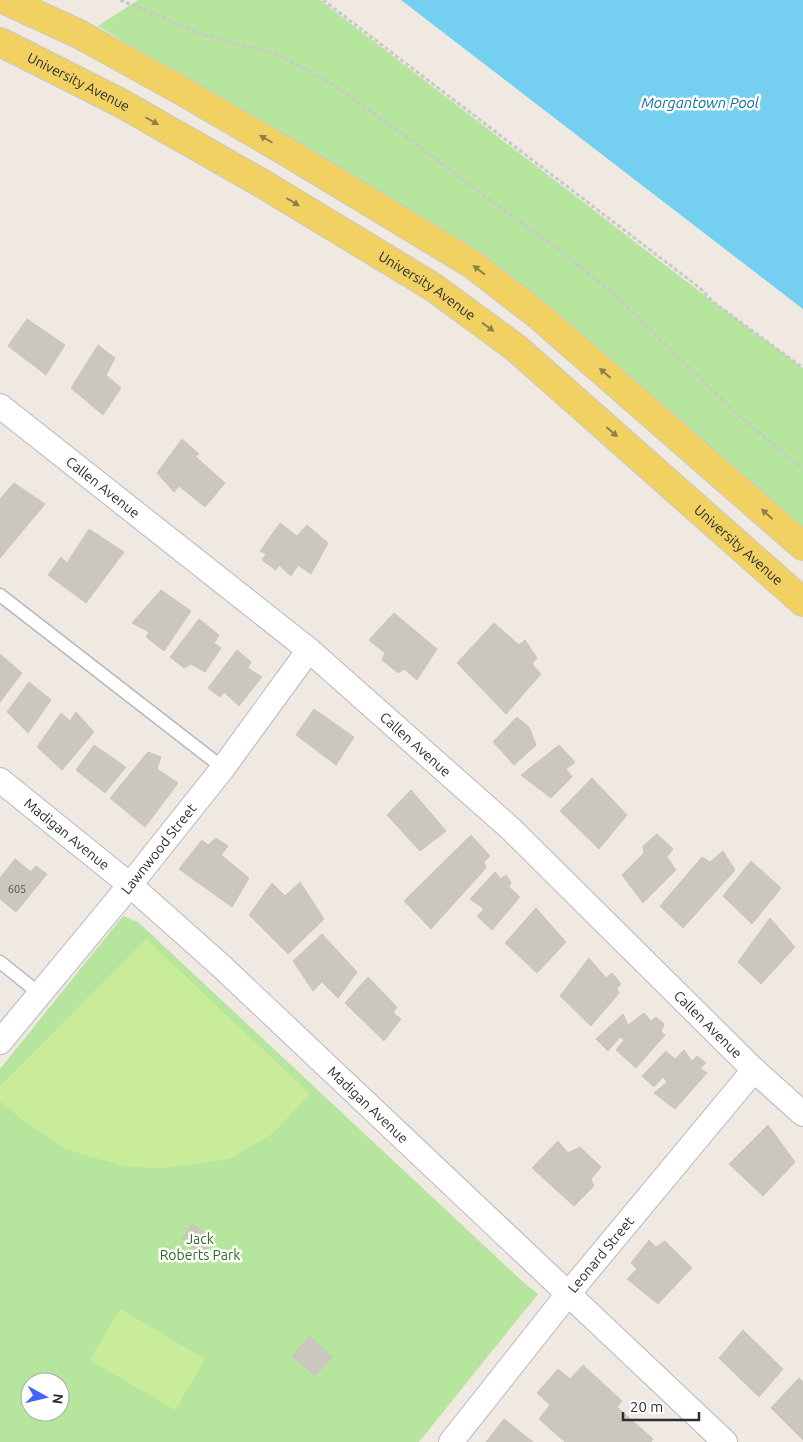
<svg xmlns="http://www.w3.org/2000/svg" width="803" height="1442" viewBox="0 0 803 1442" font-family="Ubuntu,sans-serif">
<rect width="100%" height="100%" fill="#efe9e1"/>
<path fill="#b6e59e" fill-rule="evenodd" d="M138 0H320L712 301 803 368V546L475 254 98 26Z
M123 916 138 922 521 1280 538 1294 419 1442H0V1069ZM30 1382H60V1412H30Z"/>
<path fill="#c9ec9a" d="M146 939 310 1094 272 1134 229 1159 165 1168 125 1167 66 1149 26 1123 0 1101V1086Z
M120 1309 205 1359 175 1410 90 1360Z"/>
<path fill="#75cff0" d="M401 0H803V309Z"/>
<path fill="#cbc7bf" stroke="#cbc5ba" d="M27 319 65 345 46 375 8 346Z
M98 345 115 358 106 375 121 388 103 415 71 388Z
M182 439 199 454 195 456 225 483 205 507 179 486 174 492 157 473Z
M14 483 45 504 0 558V499Z
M280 523 297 536 307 525 328 543 311 574 298 565 291 576 279 565 276 570 262 560 266 554 260 551Z
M89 529 124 552 86 603 48 575 61 557 67 563Z
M161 590 191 611 164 651 146 637 149 632 132 623Z
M394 613 437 649 417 680 404 669 398 673 382 660 385 653 369 640Z
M199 619 219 635 214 643 221 648 205 672 191 664 184 668 170 657Z
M494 623 519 645 525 640 537 658 532 664 541 674 506 714 457 663Z
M237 650 251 662 248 668 262 677 239 706 224 692 220 697 208 688Z
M0 654 22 673 0 702Z
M29 682 51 700 28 733 7 712Z
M314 709 354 737 336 765 296 735Z
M76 712 94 732 62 770 37 747 61 713 70 721Z
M517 717 529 727 536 745 514 765 493 742Z
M94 745 126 767 105 793 76 770Z
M559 745 575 762 566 769 572 777 551 798 521 775Z
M148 752 161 757 157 769 178 783 145 827 110 798Z
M592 778 627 815 599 849 560 811Z
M411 790 446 831 420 851 387 815Z
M657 834 673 849 667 857 676 870 643 903 622 875 644 853 643 846Z
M471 835 490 856 484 862 486 868 431 929 404 901Z
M216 838 228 846 221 855 249 878 232 907 179 869 202 840 208 845Z
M723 851 735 870 683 928 660 906 702 857 710 862Z
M15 859 31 872 36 866 47 874 16 912 0 899V878Z
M751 861 781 888 752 924 723 896Z
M495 872 501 879 506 875 511 882 509 887 520 897 492 930 477 916 484 909 470 899Z
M300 882 324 919 288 954 249 915 272 883 285 896Z
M536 908 566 942 537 973 505 943Z
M770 918 795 947 761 984 738 962Z
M322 934 357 972 338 998 322 982 313 991 293 961Z
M589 958 606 978 612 973 621 984 617 988 619 993 591 1026 560 996Z
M368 977 397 1007 393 1013 401 1019 384 1041 345 1003Z
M644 1013 651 1021 656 1017 664 1024 661 1032 665 1035 636 1068 616 1050 624 1040 620 1037 608 1051 596 1039 623 1014 628 1025Z
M684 1050 692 1061 697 1056 706 1063 700 1068 707 1073 675 1109 654 1093 667 1082 663 1077 654 1087 642 1076 666 1051 675 1059Z
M768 1125 795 1162 763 1196 729 1164Z
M558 1141 568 1153 580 1147 601 1167 591 1179 594 1186 574 1206 532 1168Z
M193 1224 213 1240 201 1254 182 1238Z
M649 1240 656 1247 665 1241 692 1268 658 1304 627 1279 637 1269 631 1263Z
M743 1330 783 1369 759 1397 719 1358Z
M310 1336 332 1357 315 1376 292 1356Z
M583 1365 622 1401 617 1407 653 1439 651 1442H565L539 1419 550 1405 537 1393 558 1369 570 1379Z
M799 1378 803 1382V1440L771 1408Z
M504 1419 533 1442H486Z"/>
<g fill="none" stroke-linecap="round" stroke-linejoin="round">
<g stroke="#b4b7c1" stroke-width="15">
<path id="service" d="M0 595 223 768
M0 962 40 994"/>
</g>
<g stroke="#b4b7c1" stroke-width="26">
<g id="minor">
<path id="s1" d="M0 406 309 650 511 829 754 1070 803 1114"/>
<path id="s2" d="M0 780 130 885 219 964 725 1442"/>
<path id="s3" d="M0 1042 130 885 223 768 309 650"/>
<path id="s4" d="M451 1442 568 1294 754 1070"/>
</g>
</g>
<g stroke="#c9c9c9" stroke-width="30">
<g id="primary">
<path d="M5 0 79 34 182 91 287 152 472 264 538 315 803 546"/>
<path id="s5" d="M0 42 119 102 263 184 433 287 516 348 803 602"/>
</g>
</g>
<path stroke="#c9c9c9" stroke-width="3" stroke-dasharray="4 2.5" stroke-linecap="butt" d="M120 0 204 35 277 54 332 84 389 124 502 209 558 249 612 292 740 417 803 469
M323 0 700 288 712 301 803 368"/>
<use href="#service" stroke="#fff" stroke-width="12"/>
<use href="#minor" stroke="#fff" stroke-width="24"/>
<use href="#primary" stroke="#f2d163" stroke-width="28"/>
</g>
<defs><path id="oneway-solid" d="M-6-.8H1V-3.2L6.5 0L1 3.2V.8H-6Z" transform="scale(1.25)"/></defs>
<g fill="#908048">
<use href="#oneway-solid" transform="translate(152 121) rotate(30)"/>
<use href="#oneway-solid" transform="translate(266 139) rotate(-150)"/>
<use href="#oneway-solid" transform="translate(293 202) rotate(31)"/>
<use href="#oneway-solid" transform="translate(479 270) rotate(-142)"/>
<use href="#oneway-solid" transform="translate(488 327) rotate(36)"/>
<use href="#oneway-solid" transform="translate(605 373) rotate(-139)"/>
<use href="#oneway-solid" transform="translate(612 432) rotate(41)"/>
<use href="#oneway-solid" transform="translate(767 514) rotate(-138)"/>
</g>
<g text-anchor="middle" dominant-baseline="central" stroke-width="5" stroke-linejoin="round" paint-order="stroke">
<g font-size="11" fill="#555452">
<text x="17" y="889">605</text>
</g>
<g font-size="14" fill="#2e2e2e" stroke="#fff">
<text stroke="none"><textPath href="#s5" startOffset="88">University Avenue</textPath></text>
<text stroke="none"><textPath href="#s5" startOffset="492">University Avenue</textPath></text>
<text stroke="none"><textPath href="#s1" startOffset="131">Callen Avenue</textPath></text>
<text stroke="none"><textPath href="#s5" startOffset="898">University Avenue</textPath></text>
<text stroke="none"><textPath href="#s1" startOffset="536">Callen Avenue</textPath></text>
<text stroke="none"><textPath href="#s2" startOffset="86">Madigan Avenue</textPath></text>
<text stroke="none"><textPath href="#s3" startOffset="250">Lawnwood Street</textPath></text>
<text stroke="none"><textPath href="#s1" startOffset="941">Callen Avenue</textPath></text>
<text stroke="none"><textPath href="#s2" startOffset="491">Madigan Avenue</textPath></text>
<text stroke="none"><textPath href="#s4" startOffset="240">Leonard Street</textPath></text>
</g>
<g font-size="14" fill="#2c6e1b" stroke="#fff">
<text x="200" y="1239">Jack<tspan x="200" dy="16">Roberts Park</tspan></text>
</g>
<g font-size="15" font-style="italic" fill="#0d6fa3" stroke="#fff">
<text x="700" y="102">Morgantown Pool</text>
</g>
</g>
<g transform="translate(45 1397) rotate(98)"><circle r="24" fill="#ffffff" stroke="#ababab"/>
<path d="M0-4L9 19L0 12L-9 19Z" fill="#4264fb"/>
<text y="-8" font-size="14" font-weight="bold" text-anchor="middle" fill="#2e2e2e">N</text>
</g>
<path d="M623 1412v8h76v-8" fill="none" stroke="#2e2e2e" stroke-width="2.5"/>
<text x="630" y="1412" font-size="15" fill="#2e2e2e" stroke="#ffffff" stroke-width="4" paint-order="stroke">20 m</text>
</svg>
